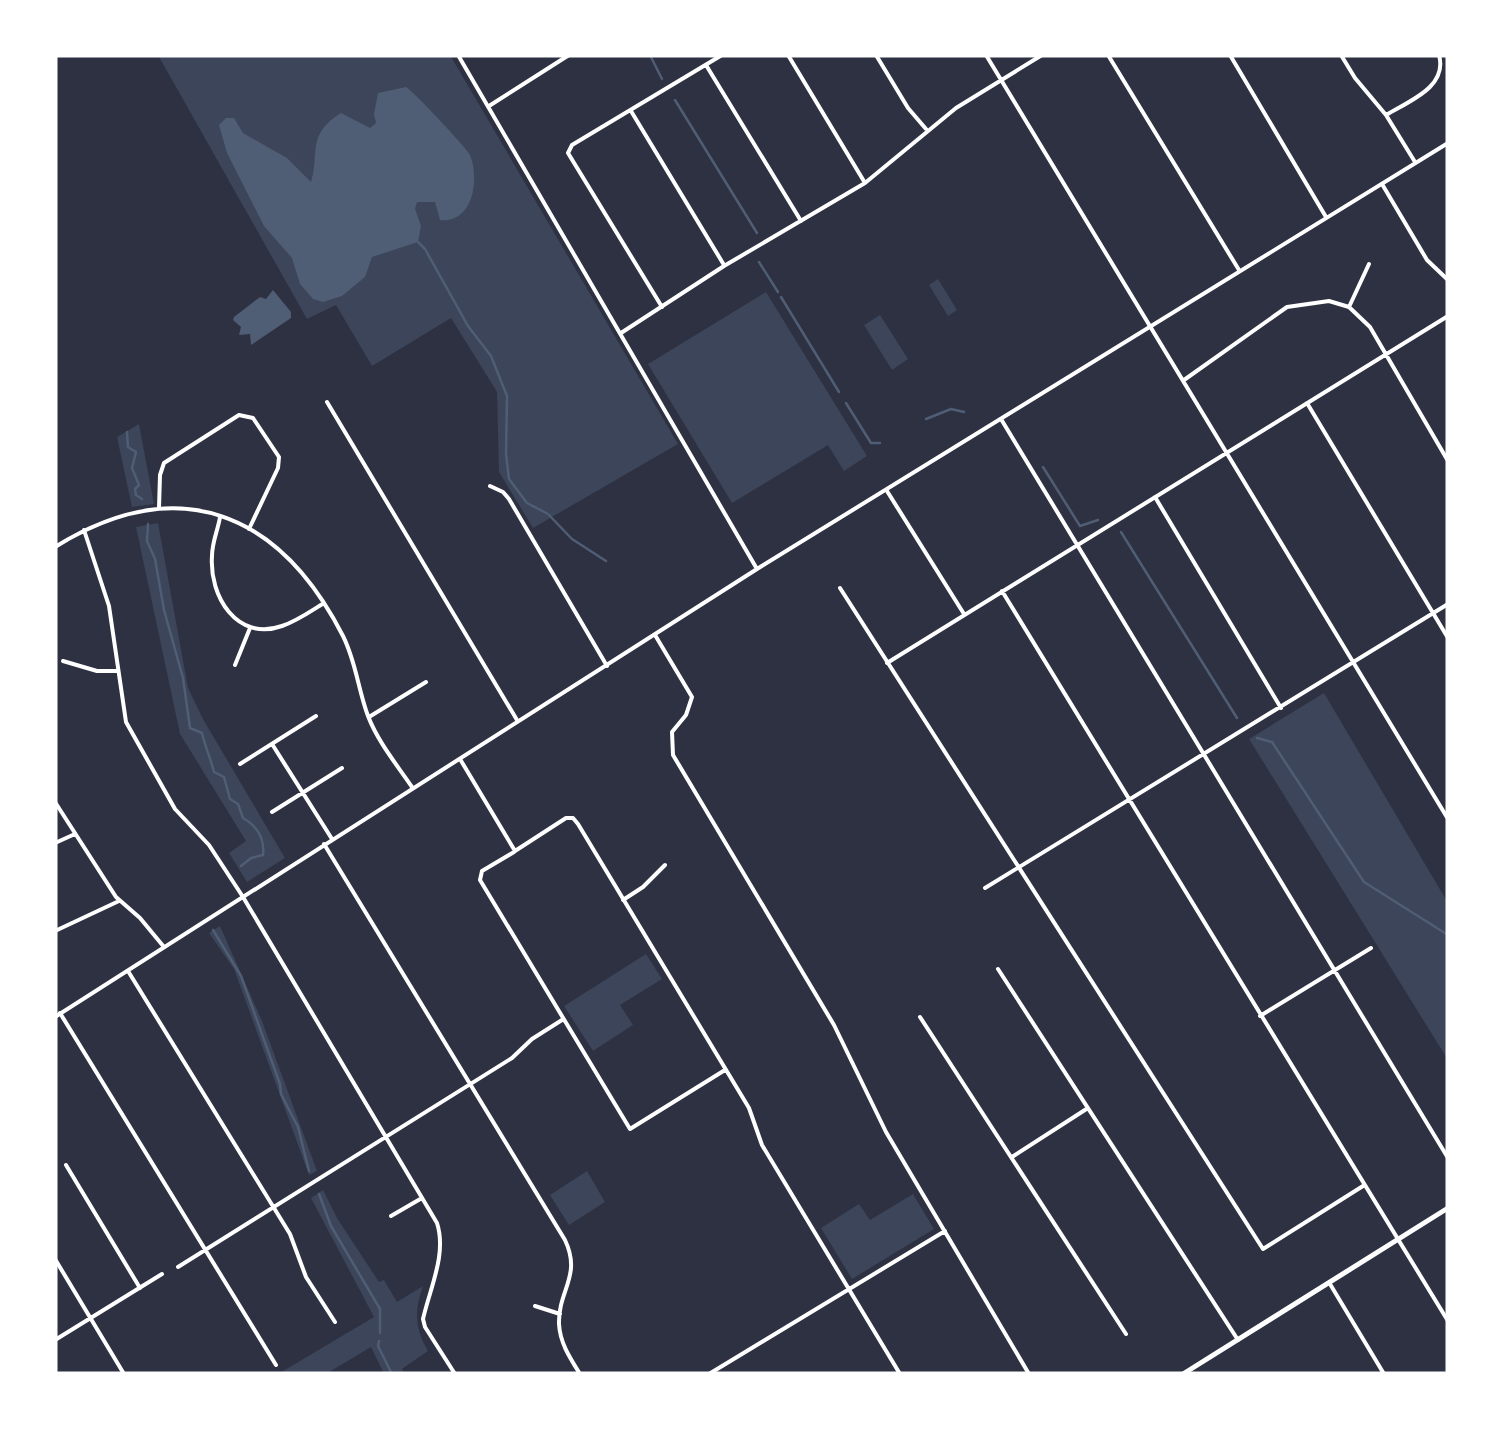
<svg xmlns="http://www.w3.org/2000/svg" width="1503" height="1429" viewBox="0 0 1503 1429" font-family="Karla,sans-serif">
<rect width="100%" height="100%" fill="#2d3142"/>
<path fill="#3c4559" d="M158 55H450L678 444 533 528 499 472 497 392 451 318 372 366 336 305 307 319Z
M938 279 957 310 948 316 929 285Z
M766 292 867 456 844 471 828 445 732 503 648 364Z
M880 315 908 359 892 370 864 325Z
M139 424 154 504 132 507 117 437Z
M158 523 188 688 203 719 285 858 247 882 229 853 246 841 180 734 136 527Z
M1324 693 1448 903V1060L1249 739Z
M220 926 262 1021 317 1171 309 1175 234 969 209 933Z
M646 954 662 979 620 1005 633 1025 593 1051 564 1006Z
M587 1171 605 1202 569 1225 550 1195Z
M323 1190 337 1218 379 1282 384 1280 397 1302 423 1286C414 1312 415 1328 428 1351L402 1369 405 1374H384L371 1347 326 1374H278L374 1317 311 1198Z
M913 1194 934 1229 852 1279 821 1228 859 1204 870 1220Z"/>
<path fill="#4f5d75" d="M406 87C414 92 467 148 470 155 480 179 473 224 440 220L435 202H417L415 209 421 226 418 242 372 257 365 277 342 296 323 302 313 299 300 284 292 258 264 226 227 153 219 125 226 118H234L243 133 287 158 311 182C320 152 306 135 341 113L370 128 376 123 374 114 378 93Z
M273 290 291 312V318L251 345 250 334 239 335 241 327 233 320 234 317 260 297 266 299Z"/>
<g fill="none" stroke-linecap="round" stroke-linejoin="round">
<path stroke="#4f5d75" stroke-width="2.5" d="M650 55 662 79
M675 100 757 233
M418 242 425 249 468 326 491 356 507 396 506 454 509 479 527 503 548 514 572 539 606 561
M759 262 778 292
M781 297 839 392
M846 403 871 443H880
M926 419 951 409 964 412
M127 432 128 447 136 452 132 468 139 485 135 489 136 495 142 499
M1043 467 1080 526 1098 520
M148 524 147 541 155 559 164 610 183 678 190 728 202 733C204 743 211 760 214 772L224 777 230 799 238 804 243 818C257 826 265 837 263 855L251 858 241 866
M1121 532 1237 718
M1257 738 1272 742 1364 882 1448 935
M213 930 241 976 280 1084 281 1094 298 1127 309 1171
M319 1194 331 1226 380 1309V1333
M379 1341 378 1346 392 1374"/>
<path stroke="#fff" stroke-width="4" d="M788 55 865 183
M876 55 908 108 926 129
M986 55 1448 819
M1108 55 1239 270
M1230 55 1326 217
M1341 55 1355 78 1386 115 1415 162
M706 65 801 221
M489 106 569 55
M631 111 724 265
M1386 115C1409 101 1448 87 1439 55
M1382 184 1427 260 1448 280
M662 307 568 153 572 145 722 55
M1349 307 1369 264
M621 333 724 266 865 183 956 108 1042 55
M1184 380 1287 307 1329 301 1349 307 1370 327 1448 461
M327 402 517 720
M1307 403 1448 638
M1001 419 1448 1158
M490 486 503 492 509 499 607 666
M887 491 964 614
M1155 497 1281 708
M159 508 160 475 164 463 239 415 253 418 279 457 278 468 249 529
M220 517C218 530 212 542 212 556 209 596 237 642 282 626 297 621 311 611 324 603
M84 530 109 606 126 722 175 809 209 845 243 897 437 1223C447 1254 430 1288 423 1319L425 1327 455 1374
M55 547C178 471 279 511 343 636 356 662 358 689 368 716 378 742 397 765 412 787
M840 588 1263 1249 1363 1186
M1002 591 1448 1321
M655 635 692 697 686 715 672 732 673 755 834 1025 886 1132 1029 1374
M63 661 97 671H118
M887 663 1448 316
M235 665 250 628
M369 717 426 682
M272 744 332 839
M460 759 515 851 566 818H573L578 824 749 1108 762 1145 900 1374
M240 764 316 716
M55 802 116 897 140 918 164 947
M272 812 342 768
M55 843 75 834
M324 844 565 1240C582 1276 558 1290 559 1324 560 1343 570 1358 580 1374
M514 852 482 871 480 880 630 1129 725 1070
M985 888 1448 604
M623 900 643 887 665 865
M55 931 119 901
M998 969 1238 1340
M128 971 290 1234 306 1277 335 1322
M60 1013 276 1365
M1260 1016 1371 948
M920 1017 1126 1334
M1012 1157 1088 1108
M66 1165 140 1288
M391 1216 422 1198
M55 1259 124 1374
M178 1267 512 1058 532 1039 562 1020
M1330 1284 1384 1374
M535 1306 560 1314
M55 1340 162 1274
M709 1374 945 1231"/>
<path stroke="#fff" stroke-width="4" d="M458 55 757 569
M55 1017 757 569 1448 143"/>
<path stroke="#fff" stroke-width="5" d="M1183 1374 1448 1208"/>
</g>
<rect width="1503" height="1429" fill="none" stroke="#ffffff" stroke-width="115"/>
</svg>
